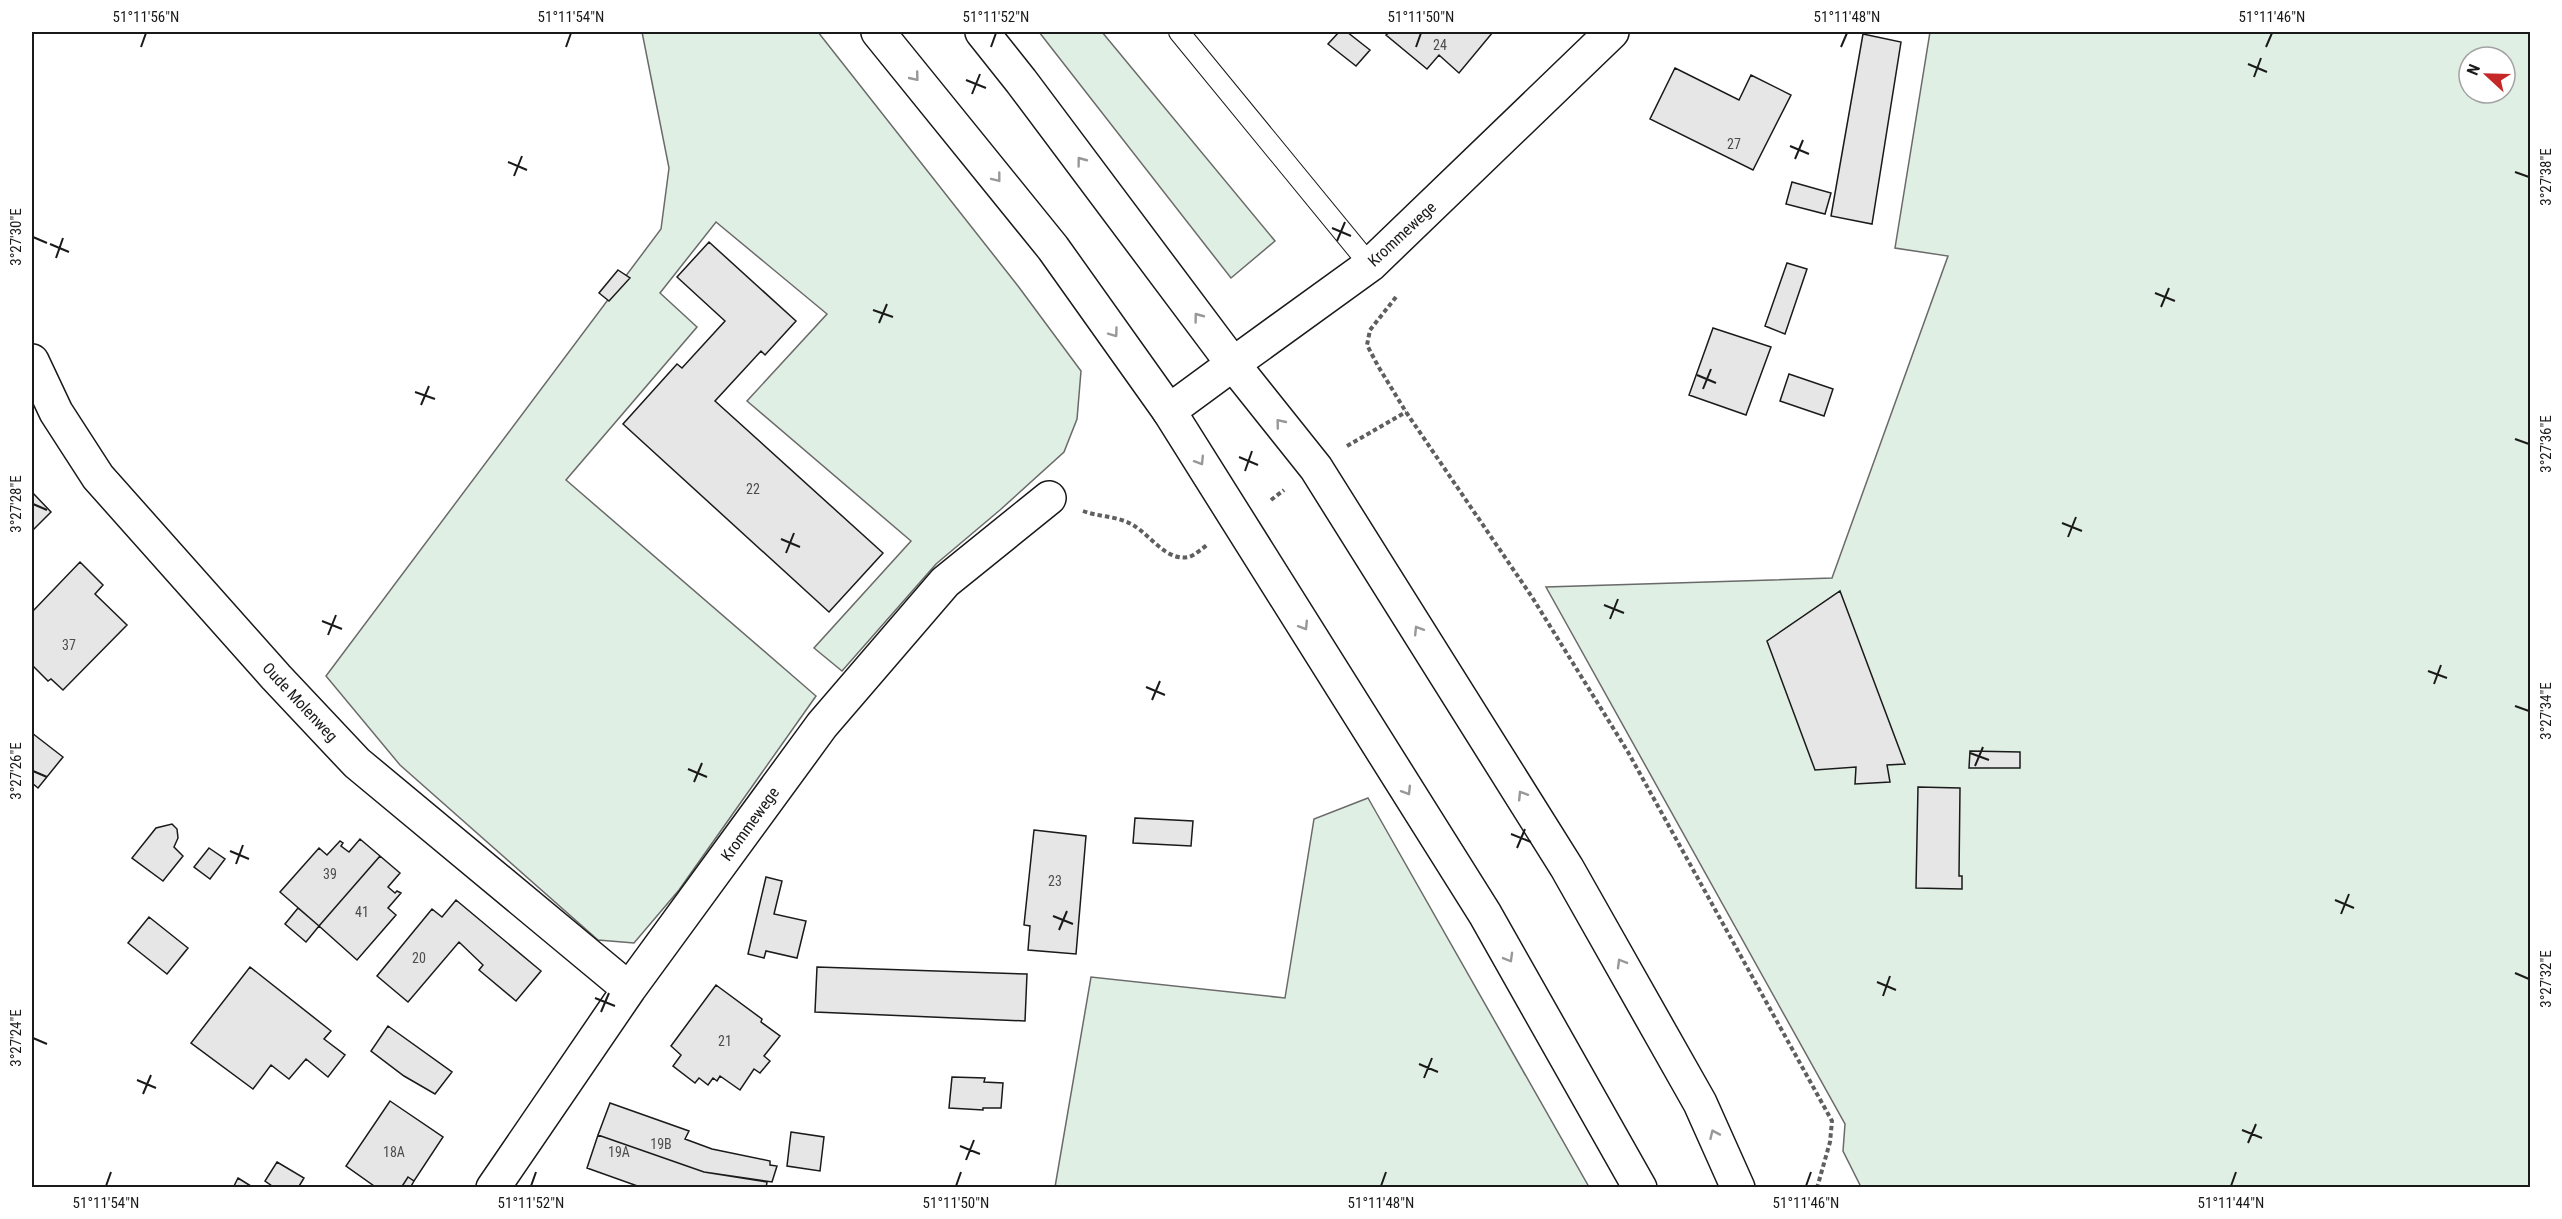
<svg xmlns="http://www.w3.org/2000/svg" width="2562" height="1219" viewBox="0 0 2562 1219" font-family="'Roboto Condensed',sans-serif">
<rect width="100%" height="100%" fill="#fff"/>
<path fill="#e0efe3" stroke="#6a6a6a" stroke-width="1.5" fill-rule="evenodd" d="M642 32H818L1018 286 1081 371 1077 419 1064 452 1000 510 936 564 842 671 814 648 911 541 747 401 827 314 716 222 660 293 697 327 566 480 816 696 679 890 634 943 598 940 400 765 326 676 661 229 669 168Z
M1039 32H1102L1275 241 1231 278Z
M1930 32H2530V1187H1861L1843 1151 1845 1124 1546 587 1832 578 1948 256 1895 248ZM2469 57H2505V93H2469Z
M1368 798 1589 1187H1055L1091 977 1285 998 1314 819Z"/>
<path fill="#e6e6e6" stroke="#1a1a1a" stroke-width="1.5" d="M1339 32H1347L1370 50 1356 66 1328 44Z
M1390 32H1493L1459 73 1439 55 1427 69 1386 35Z
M1863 34 1901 42 1872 224 1831 216Z
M1675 68 1739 100 1751 75 1791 95 1753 170 1650 119Z
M1792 182 1831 193 1825 214 1786 204Z
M709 242 796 321 765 355 761 351 715 401 883 553 829 612 623 424 677 364 682 368 725 321 677 277Z
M1787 263 1807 269 1785 334 1765 326Z
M618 270 630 278 609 301 599 293Z
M1713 328 1771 347 1746 415 1689 395Z
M1789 374 1833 389 1824 416 1780 401Z
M32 492 51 512 32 531Z
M80 562 103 585 95 594 127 625 63 690 51 679 48 681 32 665V612Z
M1840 591 1905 764 1887 765 1890 782 1855 784 1856 767 1815 770 1767 641Z
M32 733 63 757 38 788 32 783Z
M1970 751 2020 752V768H1969Z
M1918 787 1960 788 1959 876H1962V889L1916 888Z
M1135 818 1193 821 1191 846 1133 843Z
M172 824 177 829 178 838 174 847 183 856 163 881 132 858 156 828Z
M1034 830 1086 836 1076 954 1028 950 1030 926 1024 925Z
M360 839 380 856 319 926 280 892 319 848 327 855 340 841 343 843 341 846 349 852Z
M209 848 225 859 210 879 194 867Z
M380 856 400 873 388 887 395 893 397 891 401 893 388 908 396 915 357 960 319 926Z
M766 877 782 881 774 914 806 921 797 958 766 951 764 958 748 954Z
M456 900 541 971 516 1001 479 970 483 965 459 942 408 1002 377 976 432 909 442 917Z
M298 908 319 926 306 942 285 924Z
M149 917 188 948 167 974 128 943Z
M250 967 331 1031 324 1039 345 1055 328 1077 306 1059 289 1079 271 1065 253 1089 191 1043Z
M817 967 1027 974 1025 1021 815 1012Z
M716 985 762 1019 761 1022 780 1036 764 1056 770 1061 760 1073 754 1069 740 1090 720 1076 717 1081 713 1078 708 1085 699 1078 695 1083 673 1066 681 1055 671 1046Z
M388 1026 452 1072 435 1094 404 1076 371 1051Z
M952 1077 985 1078 984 1082 1003 1083 1001 1108H983V1110L949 1108Z
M390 1101 443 1137 414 1181 408 1177 401 1188H377L346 1166Z
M610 1103 689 1131 685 1139 712 1149 770 1161V1165L777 1166 772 1182 704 1172 598 1135Z
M791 1132 824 1137 820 1171 787 1166Z
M598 1135 704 1172 767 1182 766 1188H643L587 1168Z
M277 1162 304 1178 298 1188H275L265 1181Z
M408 1177 414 1181 410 1188H401Z
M238 1178 254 1188H233Z"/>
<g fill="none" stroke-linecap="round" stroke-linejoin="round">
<g stroke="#1a1a1a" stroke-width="22">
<path id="lane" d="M1179 32 1370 265"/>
</g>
<g stroke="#1a1a1a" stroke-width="36">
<path id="street" d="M32 361 56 412 98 477 276 677 357 763 629 989
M1169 411 1233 364
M493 1188 629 989 822 725 945 582 1049 498"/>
</g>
<g stroke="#1a1a1a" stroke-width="36">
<path id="secondary" d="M1233 364 1370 265 1612 32"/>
</g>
<g stroke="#1a1a1a" stroke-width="36">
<path id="highway" d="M878 32 1053 248 1169 411 1485 914 1640 1188
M982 32 1021 81 1233 364 1316 468 1567 868 1700 1103 1738 1188"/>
</g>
<path stroke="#5f5f5f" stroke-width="4" stroke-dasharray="4.5 3" stroke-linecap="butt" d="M1396 297 1370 330 1367 345 1378 366 1406 412 1532 597 1628 752 1832 1121 1830 1142 1817 1188
M1347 446 1406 412
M1271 500 1284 490
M1083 511C1099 517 1118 516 1133 525 1150 535 1167 562 1189 557 1195 555 1203 548 1208 544"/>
<use href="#lane" stroke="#fff" stroke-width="20"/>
<use href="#street" stroke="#fff" stroke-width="33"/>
<use href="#secondary" stroke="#fff" stroke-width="33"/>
<use href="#highway" stroke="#fff" stroke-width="33"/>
</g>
<defs><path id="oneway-chevron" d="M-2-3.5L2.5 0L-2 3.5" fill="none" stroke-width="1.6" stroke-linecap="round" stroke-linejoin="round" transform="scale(1.5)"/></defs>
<g stroke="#989898">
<use href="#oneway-chevron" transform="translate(915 77) rotate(51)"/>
<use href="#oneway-chevron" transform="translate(1081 161) rotate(-127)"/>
<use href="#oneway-chevron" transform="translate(997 178) rotate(52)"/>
<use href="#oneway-chevron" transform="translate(1198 317) rotate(-127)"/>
<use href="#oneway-chevron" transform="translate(1114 333) rotate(54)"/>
<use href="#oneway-chevron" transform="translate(1280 423) rotate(-129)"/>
<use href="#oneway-chevron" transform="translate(1200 461) rotate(58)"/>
<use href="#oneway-chevron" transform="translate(1304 626) rotate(58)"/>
<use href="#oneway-chevron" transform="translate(1418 630) rotate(-122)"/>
<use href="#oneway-chevron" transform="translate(1407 791) rotate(58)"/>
<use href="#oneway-chevron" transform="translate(1522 795) rotate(-122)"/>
<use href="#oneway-chevron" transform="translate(1509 958) rotate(60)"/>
<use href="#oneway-chevron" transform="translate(1621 963) rotate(-120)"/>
<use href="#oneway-chevron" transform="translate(1714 1134) rotate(-114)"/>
</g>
<path fill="none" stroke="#1a1a1a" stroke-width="2" d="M141 47 146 33M566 47 571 33M991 47 996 33M1416 47 1421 33M1841 47 1847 33M2266 47 2272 33M2248 64 2267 72M2254 77 2261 58M966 80 986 88M972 94 980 74M1790 146 1809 154M1795 159 1803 140M508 162 527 170M2515 172 2529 177M514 176 522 156M1332 228 1351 236M33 237 47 243M1337 241 1345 222M50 244 69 252M56 258 63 238M2155 293 2175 301M2161 307 2169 288M873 310 893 317M879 323 887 304M1697 375 1716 383M1703 389 1711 369M415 392 435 399M421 405 429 386M2515 439 2529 444M1239 457 1258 465M1245 471 1252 451M33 504 47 510M2062 523 2082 531M2068 537 2076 517M781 539 800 547M786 553 794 533M1604 605 1624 613M1610 619 1618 599M322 621 342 629M328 635 336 615M2428 671 2447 678M2434 684 2441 665M1146 687 1165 695M1152 700 1160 681M2515 706 2529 711M1970 753 1989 760M1975 766 1983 747M688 769 707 777M33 771 47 777M694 782 702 763M1511 834 1531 842M1517 848 1525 829M230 851 249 859M236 864 243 845M2335 900 2354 908M2341 914 2349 894M1053 916 1073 924M1059 930 1067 911M2515 973 2529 979M1877 982 1896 990M1883 996 1890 976M595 998 615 1006M601 1012 609 993M33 1038 47 1044M1419 1064 1438 1072M1424 1078 1432 1058M137 1080 156 1088M143 1094 151 1075M2242 1130 2262 1138M2248 1143 2256 1124M960 1146 980 1154M966 1160 974 1140M106 1186 111 1172M531 1186 536 1172M956 1186 961 1172M1381 1186 1386 1172M1806 1186 1811 1172M2231 1186 2236 1172"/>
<g text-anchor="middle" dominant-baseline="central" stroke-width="4.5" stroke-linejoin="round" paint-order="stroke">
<g font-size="14" fill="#4d4d4d">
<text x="1440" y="45">24</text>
<text x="1734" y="144">27</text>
<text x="753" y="489">22</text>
<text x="69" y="645">37</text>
<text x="330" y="874">39</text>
<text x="1055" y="881">23</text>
<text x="362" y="912">41</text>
<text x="419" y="958">20</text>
<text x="725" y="1041">21</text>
<text x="661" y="1144">19B</text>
<text x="394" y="1152">18A</text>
<text x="619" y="1152">19A</text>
</g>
<g font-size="16" fill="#1a1a1a" stroke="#fff">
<text transform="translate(1402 234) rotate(-43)">Krommewege</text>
<text transform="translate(300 702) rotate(47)">Oude Molenweg</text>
<text transform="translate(750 824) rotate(-54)">Krommewege</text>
</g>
</g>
<rect width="2562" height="1219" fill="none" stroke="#ffffff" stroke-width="66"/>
<g transform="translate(2487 75) rotate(292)"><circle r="28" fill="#ffffff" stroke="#a3a3a3" stroke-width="1.5"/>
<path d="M0-4.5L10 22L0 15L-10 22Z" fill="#c62828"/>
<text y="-9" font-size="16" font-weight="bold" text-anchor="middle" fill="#1a1a1a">N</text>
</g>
<rect x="33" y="33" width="2496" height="1153" fill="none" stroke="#1a1a1a" stroke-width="2"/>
<g font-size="15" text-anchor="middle" fill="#1a1a1a">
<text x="146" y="22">51°11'56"N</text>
<text x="571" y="22">51°11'54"N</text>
<text x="996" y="22">51°11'52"N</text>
<text x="1421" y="22">51°11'50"N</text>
<text x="1847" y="22">51°11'48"N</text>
<text x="2272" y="22">51°11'46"N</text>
<text transform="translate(2546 177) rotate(-90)" y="5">3°27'38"E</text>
<text transform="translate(16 237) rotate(-90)" y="5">3°27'30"E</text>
<text transform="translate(2546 444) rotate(-90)" y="5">3°27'36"E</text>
<text transform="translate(16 504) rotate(-90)" y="5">3°27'28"E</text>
<text transform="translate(2546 711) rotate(-90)" y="5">3°27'34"E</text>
<text transform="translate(16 771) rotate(-90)" y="5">3°27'26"E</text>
<text transform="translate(2546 979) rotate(-90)" y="5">3°27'32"E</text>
<text transform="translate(16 1038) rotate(-90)" y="5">3°27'24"E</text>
<text x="106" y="1208">51°11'54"N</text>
<text x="531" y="1208">51°11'52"N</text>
<text x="956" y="1208">51°11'50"N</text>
<text x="1381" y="1208">51°11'48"N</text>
<text x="1806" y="1208">51°11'46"N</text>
<text x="2231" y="1208">51°11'44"N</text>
</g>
</svg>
